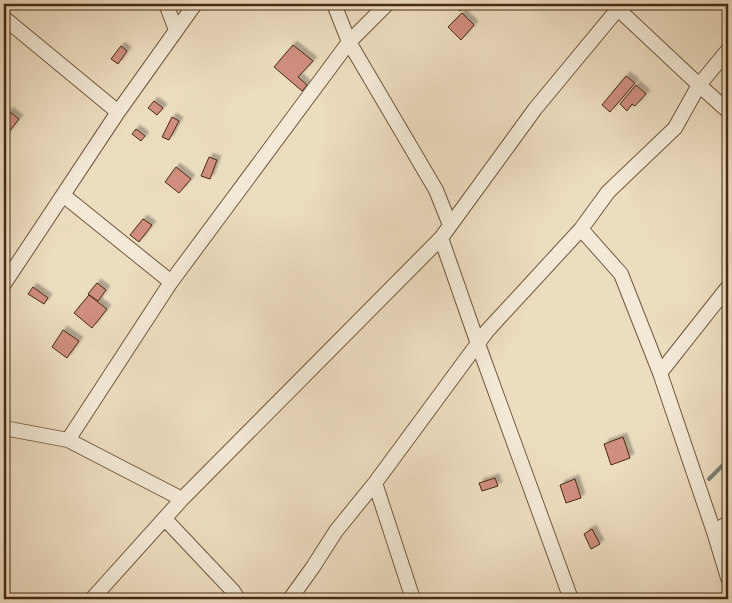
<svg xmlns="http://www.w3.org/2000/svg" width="732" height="603" viewBox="0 0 732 603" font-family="'IM FELL English',serif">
<defs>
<filter id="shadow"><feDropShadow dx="4" dy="-4" stdDeviation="1" flood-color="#0004"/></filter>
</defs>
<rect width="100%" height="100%" fill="#edddc0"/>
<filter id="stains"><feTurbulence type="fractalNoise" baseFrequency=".004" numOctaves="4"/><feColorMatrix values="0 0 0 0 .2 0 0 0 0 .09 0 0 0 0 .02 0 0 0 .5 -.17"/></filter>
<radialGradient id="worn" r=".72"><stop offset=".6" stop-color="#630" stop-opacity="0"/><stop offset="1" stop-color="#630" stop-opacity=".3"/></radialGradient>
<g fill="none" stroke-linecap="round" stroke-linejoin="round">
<path stroke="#788270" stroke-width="4" d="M709 479 725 463 728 462"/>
</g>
<path fill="#d08e7f" stroke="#472a11" filter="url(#shadow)" d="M452 4H466L460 11Z
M462 13 474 25 461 40 448 27Z
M293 45 313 61 298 77 307 85 302 91 274 67Z
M121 46 127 51 118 64 111 59Z
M626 76 635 83 610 112 602 105Z
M636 85 646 94 635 106 632 104 627 111 620 104Z
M154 101 163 108 157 115 148 108Z
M9 111 19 119 4 138V118Z
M172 117 179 121 169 140 162 137Z
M136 129 145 136 141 141 132 134Z
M209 157 217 160 210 179 201 176Z
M176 167 191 179 179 193 165 182Z
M143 219 152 225 139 242 130 235Z
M97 283 106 290 98 301 88 294Z
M33 287 48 298 44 304 28 294Z
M89 295 107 309 92 328 74 313Z
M63 330 79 341 67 358 52 347Z
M623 437 630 458 611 465 604 444Z
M495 478 498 486 482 491 479 483Z
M575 479 581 498 566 503 560 485Z
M592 529 600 544 591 549 584 534Z"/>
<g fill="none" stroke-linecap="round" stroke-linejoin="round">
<g stroke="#70573d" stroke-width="16">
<path id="minor" d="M166 4 176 30
M334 4 349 42 436 190 450 225
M618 9 699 85 728 111
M4 18 118 112
M63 195 171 282
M581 229 621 274 660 373 714 532
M441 238 478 344 571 599
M4 284 118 112 195 4
M660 373 728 287
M4 428 68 440 182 499
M68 440 171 282 349 42 387 4
M375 483 413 599
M165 519 233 591 238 599
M728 523 714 532 728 578
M92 599 182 499 441 238 535 109 622 4
M290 599 313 567 336 531 375 483 487 331 581 229 608 192 675 128 699 85 728 50"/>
</g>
<use href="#minor" stroke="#f3e9d6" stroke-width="14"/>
</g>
<rect width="732" height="603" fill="none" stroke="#edddc0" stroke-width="20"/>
<rect x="5" y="5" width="722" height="593" fill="none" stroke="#472a11" stroke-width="2.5"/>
<rect x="10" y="10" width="712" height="583" fill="none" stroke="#472a11"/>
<rect width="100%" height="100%" filter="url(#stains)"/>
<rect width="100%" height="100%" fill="url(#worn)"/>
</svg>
